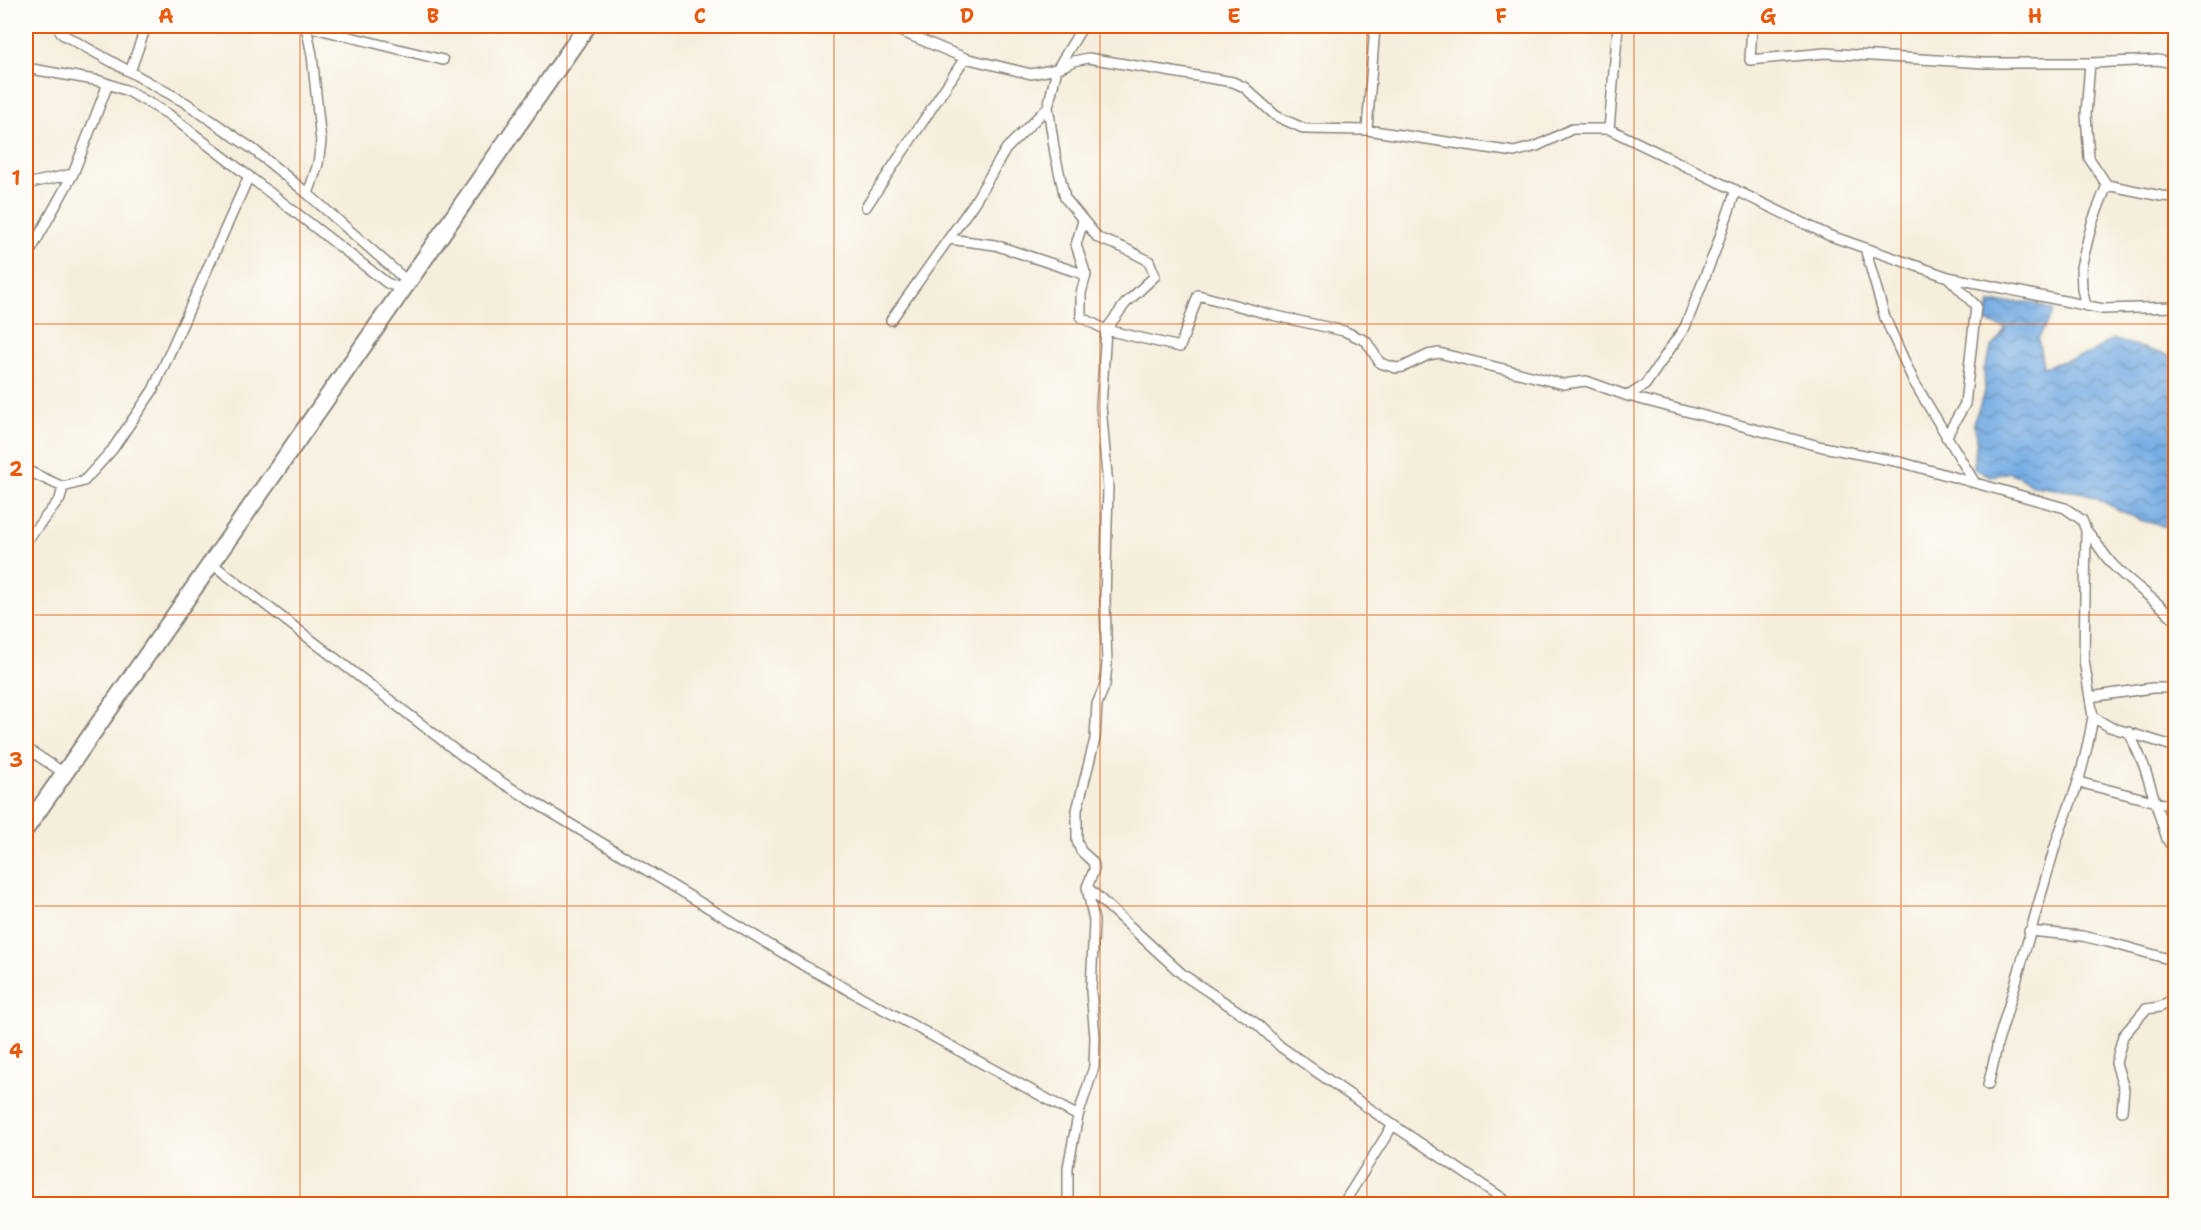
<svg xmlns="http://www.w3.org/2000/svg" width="2201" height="1230" viewBox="0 0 2201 1230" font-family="'Shantell Sans',sans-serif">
<defs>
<pattern id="water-waves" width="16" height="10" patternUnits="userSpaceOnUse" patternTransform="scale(1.5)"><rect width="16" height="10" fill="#74ace3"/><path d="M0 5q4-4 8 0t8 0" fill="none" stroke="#5e8bb7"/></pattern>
</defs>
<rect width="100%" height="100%" fill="#fdfcf7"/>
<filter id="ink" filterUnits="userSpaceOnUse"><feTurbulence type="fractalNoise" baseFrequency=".0167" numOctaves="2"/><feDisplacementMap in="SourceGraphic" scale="12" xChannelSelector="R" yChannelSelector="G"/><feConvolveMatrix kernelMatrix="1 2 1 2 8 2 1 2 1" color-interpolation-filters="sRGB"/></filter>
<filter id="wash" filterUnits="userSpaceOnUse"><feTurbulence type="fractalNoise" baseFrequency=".008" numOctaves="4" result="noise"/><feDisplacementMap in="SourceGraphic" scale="24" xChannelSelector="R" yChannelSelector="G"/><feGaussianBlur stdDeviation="1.35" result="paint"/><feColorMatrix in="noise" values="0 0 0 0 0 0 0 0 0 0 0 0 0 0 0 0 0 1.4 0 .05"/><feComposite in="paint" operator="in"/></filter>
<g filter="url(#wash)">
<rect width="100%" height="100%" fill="#f6eedc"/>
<path fill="url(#water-waves)" stroke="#486480" stroke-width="1.5" d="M2031 302 2054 311 2038 339 2043 367 2092 353 2112 339 2175 357V529L2140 520 2085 493 2034 486 2010 472 1990 477 1974 468 1977 435 1973 423 1985 392 1984 369 1992 347 2006 329 1986 322 1990 303Z"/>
</g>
<g filter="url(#ink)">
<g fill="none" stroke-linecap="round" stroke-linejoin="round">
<g stroke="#89857c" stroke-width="12">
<path id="street" d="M61 26 59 29 62 34 186 103 254 150 308 194
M306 26 312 55 321 142 318 164 308 194 407 281
M306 26 443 60
M888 26 965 58 1031 74 1057 69 1074 61 1088 58 1233 82 1244 87 1276 116 1305 129 1367 130 1514 152 1537 146 1572 129H1609L1828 235 1948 277 2103 309 2176 307
M1752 26 1750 60 1825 53 1984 63H2090L2158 60 2176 64
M2090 63 2086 114 2089 158 2107 185 2161 196 2176 197
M26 68 100 81 128 91 168 114 387 283 402 289
M130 72 146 26
M1609 129 1618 26
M1367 130 1375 26
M26 184 73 174
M866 207 965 58
M1083 221 1076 245 1086 275 1081 293V317L1106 330 1180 347 1198 295 1272 315 1344 331 1366 341 1380 363 1396 368 1403 367 1428 355 1439 353 1563 384 1586 381 1628 396 1645 385 1685 327 1715 251 1736 190
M949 239 995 245 1086 275
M1865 248 1885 318 1914 382 1975 483
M26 259 73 174 108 84
M2086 306 2082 289 2081 267 2092 223 2107 185
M891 320 974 203 1006 149 1048 107
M1628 396 1823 447 1900 462 2065 508 2082 520 2086 530 2084 660 2093 717 2110 727 2176 747
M1946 437 1965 404 1976 306 1948 277
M26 470 63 487 84 481 112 450 153 390 249 176
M2086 530C2097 542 2103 555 2115 567 2135 587 2158 601 2176 621
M26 541 60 499 63 487
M211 563 464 757 506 785 803 965 1078 1116 1068 1167V1204
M2090 697 2152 688H2176
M2129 732 2144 766 2167 839 2176 853
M26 748 64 773
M2078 782 2176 807
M1087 887 1182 974 1257 1024 1281 1047 1393 1125 1511 1204
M2029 931 2082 936 2108 942 2176 961
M1988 1085C1990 1077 1997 1049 1997 1045 2017 980 2035 915 2054 850 2060 828 2070 806 2077 785 2084 763 2089 740 2093 717
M2122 1111 2124 1089 2116 1063 2123 1036 2146 1009 2160 1007 2176 997
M1078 1116 1094 1067 1095 1037 1091 991 1094 921 1087 887 1094 870V865L1092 861 1081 851 1077 841V810L1095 739 1097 704 1105 685 1107 664 1105 602 1108 487 1101 406 1106 330 1125 304 1155 276 1149 261 1124 248 1098 238 1065 198 1055 154 1048 107 1057 69 1083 26
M1343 1204 1393 1125"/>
</g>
<g stroke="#89857c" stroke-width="20">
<path id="highway" d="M26 828 587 26"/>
</g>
<use href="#street" stroke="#fff" stroke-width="9"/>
<use href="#highway" stroke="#fff" stroke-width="16"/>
</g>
</g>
<path fill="none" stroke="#e8590c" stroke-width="1.5" stroke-opacity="0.55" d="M300 26V1204M567 26V1204M834 26V1204M1100 26V1204M1367 26V1204M1634 26V1204M1901 26V1204M26 324H2176M26 615H2176M26 906H2176"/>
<rect width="2201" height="1230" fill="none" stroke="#fdfcf7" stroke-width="66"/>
<rect x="33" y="33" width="2135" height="1164" fill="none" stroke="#e8590c" stroke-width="2"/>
<g font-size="20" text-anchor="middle" font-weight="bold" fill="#e8590c">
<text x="166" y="23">A</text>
<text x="433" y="23">B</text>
<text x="700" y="23">C</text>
<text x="967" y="23">D</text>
<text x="1234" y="23">E</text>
<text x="1501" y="23">F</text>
<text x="1768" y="23">G</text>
<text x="2035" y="23">H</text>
<text x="16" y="185">1</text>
<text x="16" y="476">2</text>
<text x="16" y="767">3</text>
<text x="16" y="1058">4</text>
</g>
</svg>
